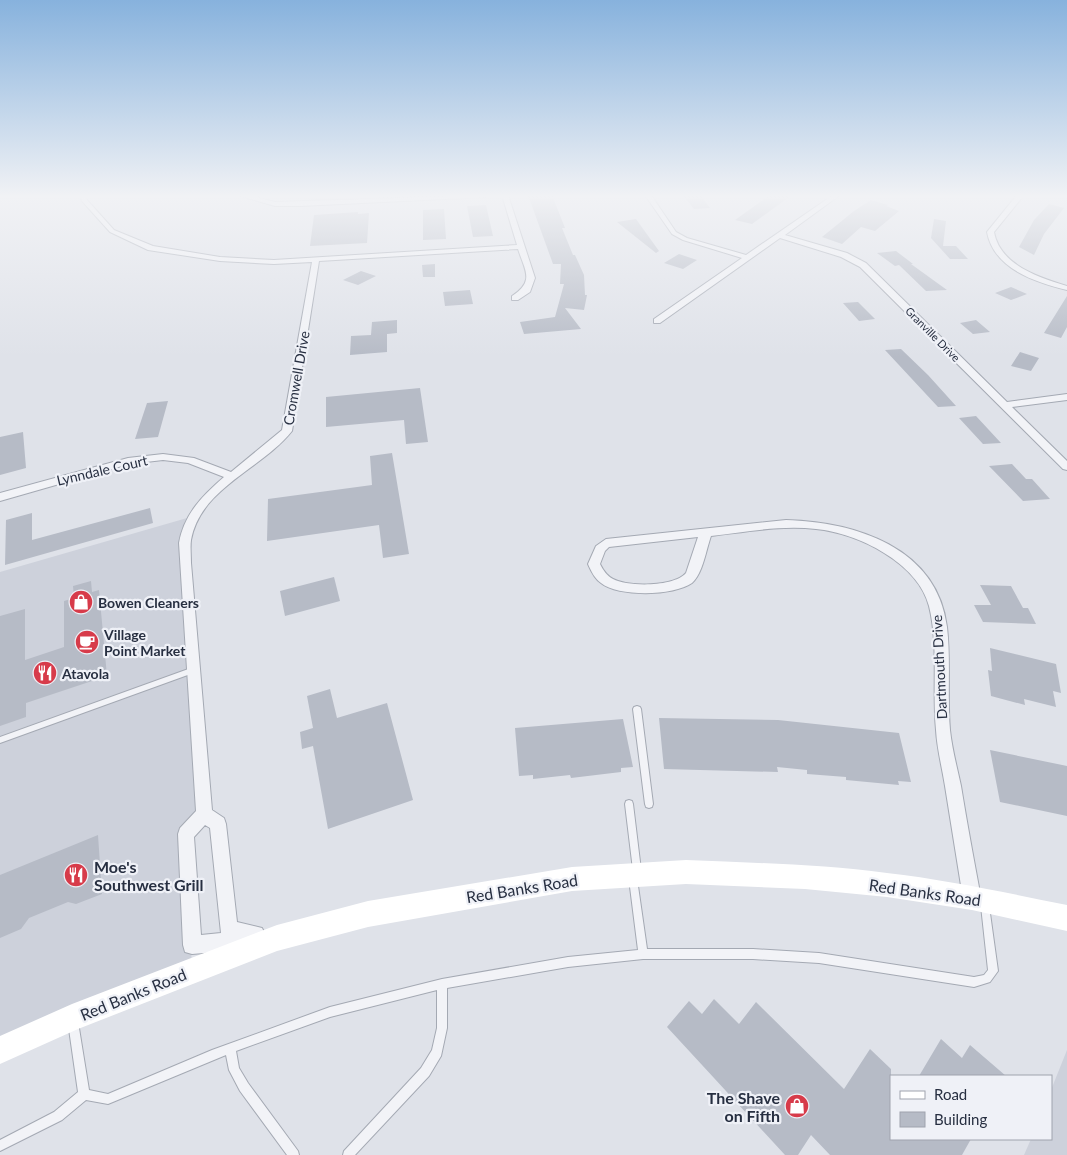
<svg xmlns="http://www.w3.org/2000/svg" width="1067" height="1155" viewBox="0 0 1067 1155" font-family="Lato,sans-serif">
<rect width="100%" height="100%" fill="#dfe2e9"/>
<path fill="#cdd1db" d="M194 516 185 538 204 814 186 834 192 970 0 1050V572Z
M1067 1050V1155H1024L1031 1139H1051V1090Z"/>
<path fill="#b6bbc6" d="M528 195H552L565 228H562L573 255H575L584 275 585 295H587L584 310 565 308 581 329 524 334 520 322 555 317 564 284H560L561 264H553Z
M683 195H700L710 208 694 209Z
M770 195H792L752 224 735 220Z
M871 200 888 205 886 206 899 211 875 231 861 227 842 244 822 237 854 211Z
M1049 204 1064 208 1044 234 1034 255 1019 247 1034 220Z
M486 205 493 236 473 237 467 206Z
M444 209 446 239 423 240V210Z
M358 212V214L369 213 367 243 310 246 314 215Z
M636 219 659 251 656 253 617 222Z
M934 219 946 221 943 246H956L968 259H950L931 238Z
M896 251 913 264H911L947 290 926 291 899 265 895 266 877 253Z
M679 254 697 260 683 269 664 263Z
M435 264V277H423L422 265Z
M361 271 376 276 358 285 343 280Z
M1011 287 1027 294 1011 300 995 293Z
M470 290 473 304 445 306 443 292Z
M1067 296V327L1061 338 1044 333Z
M858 302 875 319 859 321 843 303Z
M397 320V333L387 334V352L350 355 351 336 371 335 372 322Z
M976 320 990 332 973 334 960 323Z
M901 349 928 375 956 406 938 407 885 350Z
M1020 352 1039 358 1031 371 1011 366Z
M420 388 428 442 406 444 404 420 326 427V397Z
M168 401 158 437 135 439 147 403Z
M976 416 1001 443 983 444 959 418Z
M23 432 26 468 0 475V437Z
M392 453 409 554 383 558 379 525 267 541 268 499 372 485 370 456Z
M1012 464 1026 479H1032L1050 499 1023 501 989 466Z
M150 508 153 523 5 565 6 520 32 513V540Z
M334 577 340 601 285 616 280 591Z
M91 581 92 592 99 590 107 676 26 703V717L0 726V616L25 609V660L64 647V601L74 598 73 586Z
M980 585 1011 586 1023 608H1028L1036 624 983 622 974 605H991Z
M990 648 1056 664 1061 693 1053 691 1056 707 1024 699 1025 705 991 696 988 670 992 671Z
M330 689 337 718 387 703 413 800 328 829 313 746 302 749 300 732 313 728 307 696Z
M659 718 778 720 899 733 911 782 898 781 899 785 846 780V777L807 774V770L777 767 778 772 664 769Z
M623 719 633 767 621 768V772L571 778 570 775 533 779V775L519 776 515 728Z
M990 750 1067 766V816L1000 802Z
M98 835 102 894 76 904 68 902 29 918 21 929 0 938V875Z
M714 999 739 1024 756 1002 844 1089 870 1049 891 1069V1139H971L962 1155H830L811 1135 798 1155H785L667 1027 689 1001 702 1014Z
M941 1039 962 1058 970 1045 1006 1076H919Z"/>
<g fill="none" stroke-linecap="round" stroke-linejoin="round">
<g stroke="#a4a9b3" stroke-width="2">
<path id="lane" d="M194 667 196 668 197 670 196 672 0 743V737Z
M637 706 640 707 641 709 653 804 652 807 649 808 646 807 645 804 633 709 634 707Z
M629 800 632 801 633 804 641 870 640 873 637 874 634 873 633 870 625 804 626 801Z
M633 875 636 876 637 879 647 949H753L819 953 974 977 984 975 988 970 981 906 982 903 985 902 988 903 989 906 998 971 990 982 974 987 819 963 753 959H643L568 967 447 988V1028L441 1056 429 1076 355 1155H343L344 1151 421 1068 432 1050 437 1028V990L330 1017 236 1051 239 1068 248 1083 298 1151 299 1155H287L240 1091 229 1070 226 1055 108 1104 86 1100 62 1120 0 1151V1140L54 1112 78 1092 68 1022 70 1019 73 1017 76 1019 78 1022 89 1090 108 1094 212 1050 330 1007 442 979 568 957 638 950 629 879 630 876Z"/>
</g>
<g stroke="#a4a9b3" stroke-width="2">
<path id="street" d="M80 195H86L87 200 114 230 153 246 220 257 274 260 517 245 502 195H508L535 278 530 292 518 300H512V296C535 281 525 271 518 249L319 261 292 431C262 469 201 487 191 540 190 547 191 555 191 563L212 810 224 818 226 824 237 922 262 928 265 934 258 946 252 949 192 954 185 952 183 945 178 834 180 828 196 811 179 543C184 514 203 495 224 477L188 463 163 460 129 464 0 501V493L128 458 163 454 194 458 231 472 282 430 312 262 274 264 220 261 148 250 110 232 82 201ZM205 825 210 828 221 933 201 935 194 837Z
M237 195H248L275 202 489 195 486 197 300 206H275Z
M645 195H651L676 232 687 238 746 255 833 195H840L785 235 847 253 866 263 1007 402 1067 394V400L1012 407 1067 461V470L1063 469 860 267 841 257 780 238 660 323H654V319L742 258 683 240 672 234Z
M1017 195H1024L994 232C1000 265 1038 277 1067 286V290C1035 282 994 269 987 232Z
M786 520C855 522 937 547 947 627 951 661 947 696 950 730 952 749 957 767 961 786 967 823 974 861 981 898L978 904 972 907 966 904 963 898C957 861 951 823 945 786 942 767 937 749 936 730 932 689 939 646 929 606 918 563 858 533 816 529 781 525 745 532 711 536 706 550 703 573 692 583 674 596 618 597 601 583 595 579 591 571 588 564L596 546 606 539ZM698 537 686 573C674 587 628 587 613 579 607 576 603 570 600 564L605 551 609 547Z"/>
</g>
<use href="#lane" fill="#f2f3f7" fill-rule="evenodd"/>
<use href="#street" fill="#f2f3f7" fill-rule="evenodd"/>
<path fill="#fff" fill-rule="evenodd" d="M686 860C753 863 820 864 887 873 948 880 1007 893 1067 905V931L972 910 887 897 805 889 686 884 572 891 368 927 277 951 78 1029 0 1064V1036L72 1004 277 925 368 901 572 867Z"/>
</g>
<linearGradient id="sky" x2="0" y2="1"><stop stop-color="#87b2dd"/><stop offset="0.55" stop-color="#f1f2f5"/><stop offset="1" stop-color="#f1f2f5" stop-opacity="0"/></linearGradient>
<rect width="1067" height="357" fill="url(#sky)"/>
<defs>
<g id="shop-disc" transform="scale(1.25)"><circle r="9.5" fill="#d73b4a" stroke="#eff1f7"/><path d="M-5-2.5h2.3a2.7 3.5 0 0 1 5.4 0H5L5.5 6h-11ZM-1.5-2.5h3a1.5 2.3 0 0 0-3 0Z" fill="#fff"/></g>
<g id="cafe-disc" transform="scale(1.25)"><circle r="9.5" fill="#d73b4a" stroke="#eff1f7"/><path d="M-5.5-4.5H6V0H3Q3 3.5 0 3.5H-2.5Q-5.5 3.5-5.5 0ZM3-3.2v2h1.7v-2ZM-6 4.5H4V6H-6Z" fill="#fff"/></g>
<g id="restaurant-disc" transform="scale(1.25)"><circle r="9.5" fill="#d73b4a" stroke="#eff1f7"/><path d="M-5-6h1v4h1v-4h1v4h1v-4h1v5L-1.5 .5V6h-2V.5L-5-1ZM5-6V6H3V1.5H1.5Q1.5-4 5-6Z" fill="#fff"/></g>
</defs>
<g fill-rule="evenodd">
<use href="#shop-disc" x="81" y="602"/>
<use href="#cafe-disc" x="87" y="642"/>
<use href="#restaurant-disc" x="45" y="673"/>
<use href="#restaurant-disc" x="76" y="875"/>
<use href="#shop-disc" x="797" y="1106"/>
</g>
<g text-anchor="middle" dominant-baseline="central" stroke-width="4.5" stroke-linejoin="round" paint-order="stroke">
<g font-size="11" fill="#272f41" stroke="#eff1f7">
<text transform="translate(933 334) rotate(45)">Granville Drive</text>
</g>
<g font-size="14" fill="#272f41" stroke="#eff1f7">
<text transform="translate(296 378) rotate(-80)">Cromwell Drive</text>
<text transform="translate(102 470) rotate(-13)">Lynndale Court</text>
<text transform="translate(939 667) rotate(-93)">Dartmouth Drive</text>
</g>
<g font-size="14" font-weight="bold" fill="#272f41" stroke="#eff1f7" text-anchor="start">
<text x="98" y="602">Bowen Cleaners</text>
<text x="104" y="634">Village<tspan x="104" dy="16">Point Market</tspan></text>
<text x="62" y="673">Atavola</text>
</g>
<g font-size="16" font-weight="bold" fill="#272f41" stroke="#eff1f7" text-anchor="start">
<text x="94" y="866">Moe's<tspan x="94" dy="18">Southwest Grill</tspan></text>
<text x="780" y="1097" text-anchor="end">The Shave<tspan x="780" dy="18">on Fifth</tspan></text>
</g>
<g font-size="16" fill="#272f41" stroke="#eff1f7">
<text transform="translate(522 888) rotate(-9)">Red Banks Road</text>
<text transform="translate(925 892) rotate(8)">Red Banks Road</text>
<text transform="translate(133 994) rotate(-22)">Red Banks Road</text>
</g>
</g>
<rect x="890" y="1075" width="162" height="65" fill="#eff1f7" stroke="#9fa3ae"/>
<rect x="900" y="1091" width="25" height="8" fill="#ffffff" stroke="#9fa3ae"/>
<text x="934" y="1100" font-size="15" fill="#272f41">Road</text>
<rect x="900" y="1112" width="25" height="15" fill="#b6bbc6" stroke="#9fa3ae"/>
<text x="934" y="1125" font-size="15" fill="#272f41">Building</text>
</svg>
